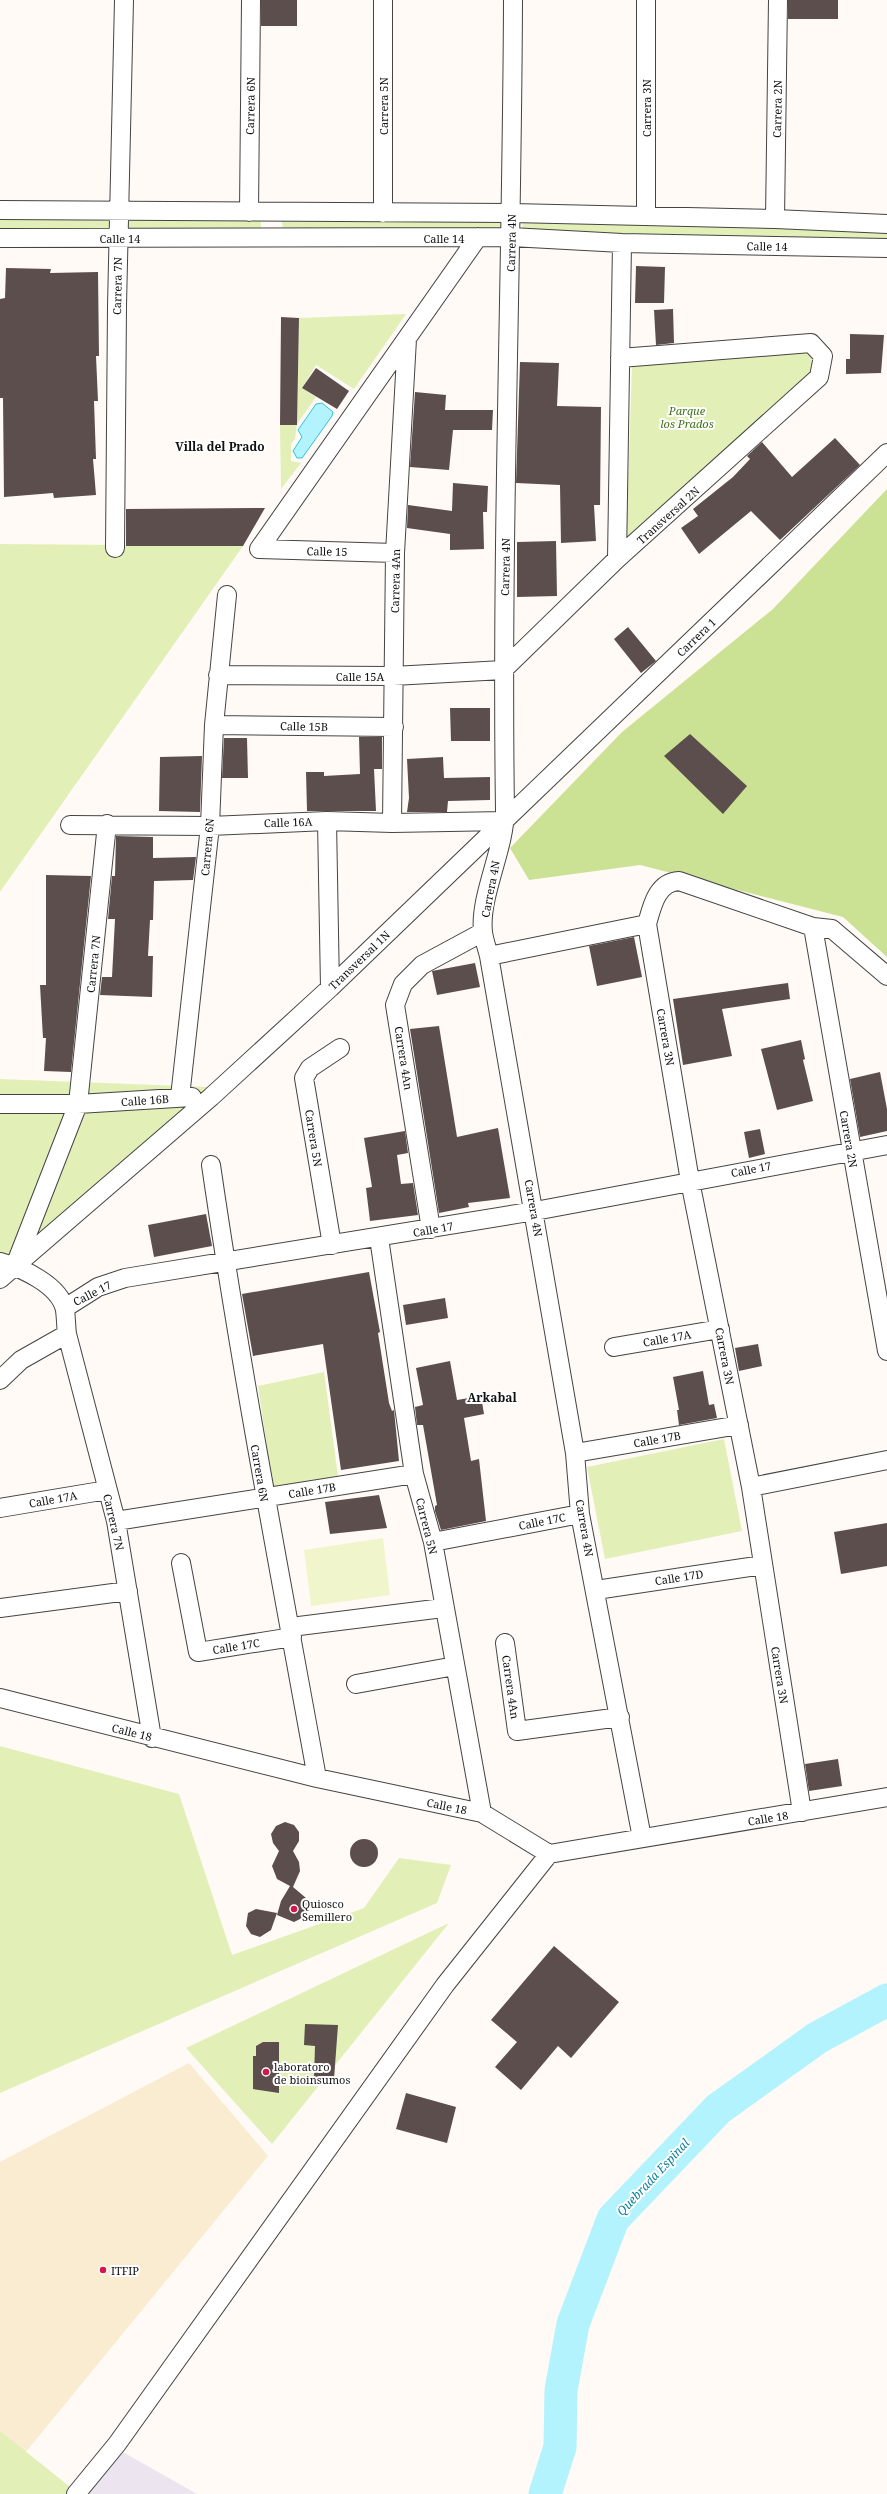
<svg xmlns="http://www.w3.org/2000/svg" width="887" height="2494" viewBox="0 0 887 2494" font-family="'Noto Serif',serif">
<rect width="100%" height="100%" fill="#fffaf5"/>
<path fill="#ece5f0" d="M123 2452 197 2494H89Z"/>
<path fill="#f9ecd0" d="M189 2063 268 2156 21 2458 0 2439V2162Z"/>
<path fill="#e2f0b8" d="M0 218 109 221V230H0Z
M127 218 261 220V231L126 232Z
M522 219 887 228V243L523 233Z
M282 221 506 222V233L283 232Z
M406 314 354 389 316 365 302 388 316 397 297 424 295 439 291 444V461L301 463 281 489 280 425 297 424 299 318Z
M808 349 815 371 626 549 632 365Z
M0 544 243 546 0 892Z
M0 1079 234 1088 0 1281Z
M324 1372 338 1476 273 1488 258 1386Z
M724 1439 742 1531 605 1559 587 1467Z
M0 1746 179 1794 232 1955 364 1908 399 1858 451 1865 437 1903 0 2093Z
M449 1923 272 2144 186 2048Z
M0 2431 74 2490 71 2494H0Z"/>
<path fill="#cbe295" d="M887 489V957L843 917 640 865 529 880 510 848 622 732 773 609Z"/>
<path fill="#f1f5cb" d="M383 1538 390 1595 311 1606 304 1550Z"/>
<path fill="#b3f3fd" stroke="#30c3dd" d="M322 403 333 412 332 416 302 458H297L293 451 302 437 298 430 316 404Z"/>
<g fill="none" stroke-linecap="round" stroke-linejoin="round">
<path stroke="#b3f3fd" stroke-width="33" d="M545 2494 560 2447 561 2390 573 2324 613 2219 718 2109 817 2038 887 2000"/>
</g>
<path fill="#5b4e4c" d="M261 0H297V26H261Z
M788 0H838V19H788Z
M636 266 665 267 664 303H635Z
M6 268 51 269 50 273 98 272 99 356H96L98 401H94L96 459H93L96 495 54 498 53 493 4 497 3 398H0V299L5 298Z
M673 309 674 343 656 345 654 310Z
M281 317 299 318 297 425H280Z
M850 334 884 335 881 373 846 374V359H850Z
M520 362 559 363 557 406 601 407 600 505H594L596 541 561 543 560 485 516 483Z
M316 368 349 391 337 409 302 388Z
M415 392 446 395 445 410H493L492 430H453L449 470 410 467Z
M835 438 860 465 780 540 751 511 699 554 681 528 698 516 693 509 733 477 750 459 747 456 762 442 792 477Z
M453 483 488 486 487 512H483L484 549 450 550V534L407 528 408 505 452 511Z
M265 508 243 546H126V509Z
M556 541 557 596 517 597V542Z
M628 627 656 661 641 673 614 639Z
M450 708H490V741H451Z
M690 734 747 786 723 814 664 756Z
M359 737H382V769H374L376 811H307L306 772H324V776L360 774Z
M224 738H247L248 778H222Z
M202 756 200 812 159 811 160 757Z
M443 757 444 778 490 777V800L448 801 447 812H407L409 798 407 759Z
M116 836 153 837V858L196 857 193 880 154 881 153 920H150L148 956H153L152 997 100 995 102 977H112L115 919H108L112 876H115Z
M46 875 91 876 71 1072 44 1071 46 1038H43L40 985H46Z
M634 937 642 977 597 986 589 946Z
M475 963 480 987 437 995 432 971Z
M788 983 790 999 722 1009 732 1056 683 1065 673 999Z
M439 1026 457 1137 498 1128 510 1198 468 1203 469 1207 439 1213 410 1029Z
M801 1040 805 1059 803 1060 813 1101 777 1110 761 1049Z
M880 1072 887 1109V1131L860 1137 850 1079Z
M760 1129 765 1154 749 1158 744 1132Z
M405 1131 408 1153 397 1155 401 1184 413 1183 418 1215 370 1221 366 1188 372 1187 364 1138Z
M206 1214 212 1246 154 1257 148 1225Z
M369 1272 380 1332 378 1333 389 1403 392 1411 394 1410 399 1461 341 1470 323 1344 253 1356 242 1294Z
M445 1298 448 1318 406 1325 403 1305Z
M758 1344 762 1366 739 1371 735 1348Z
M450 1361 457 1400 481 1396 484 1414 464 1418 471 1461 479 1459 486 1521 441 1530 435 1511V1506L437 1505 423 1425H417L415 1407 423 1405 416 1368Z
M703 1371 709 1405 714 1404 717 1418 679 1425 677 1410H679L673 1377Z
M379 1495 387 1528 330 1534 325 1502Z
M887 1523V1566L841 1574 834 1532Z
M838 1759 842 1786 809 1791 805 1764Z
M285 1822 294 1825 299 1832V1841L293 1851 299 1862 300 1871 293 1887 306 1898 309 1907 306 1916 294 1922 277 1915 281 1901 290 1886 277 1879 272 1866 279 1851 273 1843 271 1834 276 1826Z
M350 1853a14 14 0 1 1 28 0a14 14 0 1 1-28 0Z
M256 1909 277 1913 271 1930 260 1937 251 1934 246 1926 248 1913Z
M554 1946 619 2002 571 2058 558 2046 521 2090 495 2067 517 2042 491 2020Z
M305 2024 338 2025 334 2079 314 2077 315 2046 304 2045Z
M263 2042H279V2093L253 2089V2056H256V2046Z
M406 2093 456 2107 447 2143 396 2129Z"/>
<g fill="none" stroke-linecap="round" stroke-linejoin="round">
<g stroke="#444" stroke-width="20">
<path id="street" d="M513 0C512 270 501 540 505 810 505 849 479 896 483 932 484 940 487 948 489 956L575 1453 580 1514 642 1838
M0 210 512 213 775 219 887 224
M249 212 251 0
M383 213V0
M646 216V0
M775 219 778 0
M0 238 511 237 622 243 887 248
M115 548 117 306 124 0
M259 549 478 237
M259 549 395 553
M617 559 622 243
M218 675 393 676 503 670 617 559 819 377 823 356 811 343 620 358
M214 725 394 727
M327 821 330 988
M392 823 395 553 407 339
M70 825 210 826 327 821 392 823 505 821
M813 927 887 1351
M489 956 647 924
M180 1097 210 826 214 725 227 595
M0 1104H78L192 1097
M211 1165C241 1371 280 1574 317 1778
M431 1229 395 1005 403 984 422 965 483 932
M379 1238 414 1474 433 1542 482 1813
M332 1245 304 1078 310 1068 340 1048
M0 1262C22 1268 60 1285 65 1310 66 1317 66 1326 67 1334L116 1521 152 1738
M16 1263 78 1104 107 824
M0 1279 211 1097 330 988 887 453
M65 1308 98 1287 125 1278 535 1211 887 1145
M614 1347 720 1329
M0 1380 21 1360 67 1334
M575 1453 739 1425
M751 1487 887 1460
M0 1508 107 1490
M116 1521 414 1474
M433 1542 580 1514
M181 1563 198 1652 292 1637
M596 1590 763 1565
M0 1608 128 1591
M291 1627 443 1608
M505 1643 517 1731 620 1717
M356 1684 455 1666
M0 1698 317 1778 482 1813 549 1854 887 1797
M802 1812 751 1487 690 1181 647 924C652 906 657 882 679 881L813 927 832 929 887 976
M76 2494 117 2444 445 1985 549 1854"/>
</g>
<use href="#street" stroke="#fff" stroke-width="18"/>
</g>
<g fill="#d3164d" stroke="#fff" stroke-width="1.5">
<circle cx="294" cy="1909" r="4"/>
<circle cx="266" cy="2072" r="4"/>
<circle cx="103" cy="2270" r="4"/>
</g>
<g text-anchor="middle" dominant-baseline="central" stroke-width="4" stroke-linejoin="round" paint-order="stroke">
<g font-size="11" fill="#111" stroke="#fff">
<text transform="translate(250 106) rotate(-89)">Carrera 6N</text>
<text transform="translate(383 106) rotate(-90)">Carrera 5N</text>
<text transform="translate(646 108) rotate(-90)">Carrera 3N</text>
<text transform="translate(777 109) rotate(-89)">Carrera 2N</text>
<text x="120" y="238">Calle 14</text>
<text x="444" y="238">Calle 14</text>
<text transform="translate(511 243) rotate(-89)">Carrera 4N</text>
<text transform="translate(767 246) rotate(1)">Calle 14</text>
<text transform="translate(117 286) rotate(-89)">Carrera 7N</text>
<text transform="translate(668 515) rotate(-42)">Transversal 2N</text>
<text transform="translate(327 551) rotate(1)">Calle 15</text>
<text transform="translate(505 567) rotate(-89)">Carrera 4N</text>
<text transform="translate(395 581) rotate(-89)">Carrera 4An</text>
<text transform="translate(696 637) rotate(-44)">Carrera 1</text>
<text x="360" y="676">Calle 15A</text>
<text transform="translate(304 726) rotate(1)">Calle 15B</text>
<text transform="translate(288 822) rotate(-2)">Calle 16A</text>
<text transform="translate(207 847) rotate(-85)">Carrera 6N</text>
<text transform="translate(490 889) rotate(-79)">Carrera 4N</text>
<text transform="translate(359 960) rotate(-44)">Transversal 1N</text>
<text transform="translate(93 964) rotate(-84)">Carrera 7N</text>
<text transform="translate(666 1037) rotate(80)">Carrera 3N</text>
<text transform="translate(404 1058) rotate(81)">Carrera 4An</text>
<text transform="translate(145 1100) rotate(-4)">Calle 16B</text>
<text transform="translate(314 1138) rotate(81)">Carrera 5N</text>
<text transform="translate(849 1139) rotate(80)">Carrera 2N</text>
<text transform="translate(751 1169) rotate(-11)">Calle 17</text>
<text transform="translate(534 1208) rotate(80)">Carrera 4N</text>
<text transform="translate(433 1229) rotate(-10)">Calle 17</text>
<text transform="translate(92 1293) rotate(-27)">Calle 17</text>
<text transform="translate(667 1338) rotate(-10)">Calle 17A</text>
<text transform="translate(725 1356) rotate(79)">Carrera 3N</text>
<text transform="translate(657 1439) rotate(-10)">Calle 17B</text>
<text transform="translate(260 1473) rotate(80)">Carrera 6N</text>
<text transform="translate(312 1490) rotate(-9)">Calle 17B</text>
<text transform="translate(53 1499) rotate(-10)">Calle 17A</text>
<text transform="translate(542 1521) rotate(-11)">Calle 17C</text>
<text transform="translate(114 1522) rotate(77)">Carrera 7N</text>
<text transform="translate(427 1526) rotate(76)">Carrera 5N</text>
<text transform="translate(585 1528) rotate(80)">Carrera 4N</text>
<text transform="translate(679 1577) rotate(-9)">Calle 17D</text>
<text transform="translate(236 1646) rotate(-9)">Calle 17C</text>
<text transform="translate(780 1675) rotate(81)">Carrera 3N</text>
<text transform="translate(511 1687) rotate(82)">Carrera 4An</text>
<text transform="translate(132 1732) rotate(14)">Calle 18</text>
<text transform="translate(447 1806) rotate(12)">Calle 18</text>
<text transform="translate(768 1818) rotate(-9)">Calle 18</text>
</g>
<g font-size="11" font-style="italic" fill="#407217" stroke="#fff">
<text x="687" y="410">Parque<tspan x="687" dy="13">los Prados</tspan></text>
</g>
<g font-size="11" fill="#111" stroke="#fff" text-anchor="start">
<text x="302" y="1903">Quiosco<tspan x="302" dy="13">Semillero</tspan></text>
<text x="274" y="2066">laboratoro<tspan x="274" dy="13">de bioinsumos</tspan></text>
<text x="111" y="2270">ITFIP</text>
</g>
<g font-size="12" font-weight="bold" fill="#111" stroke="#fff">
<text x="220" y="446">Villa del Prado</text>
<text x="492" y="1397">Arkabal</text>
</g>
<g font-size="12" font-style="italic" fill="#0a809c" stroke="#fff">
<text transform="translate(653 2177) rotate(-47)">Quebrada Espinal</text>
</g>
</g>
</svg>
